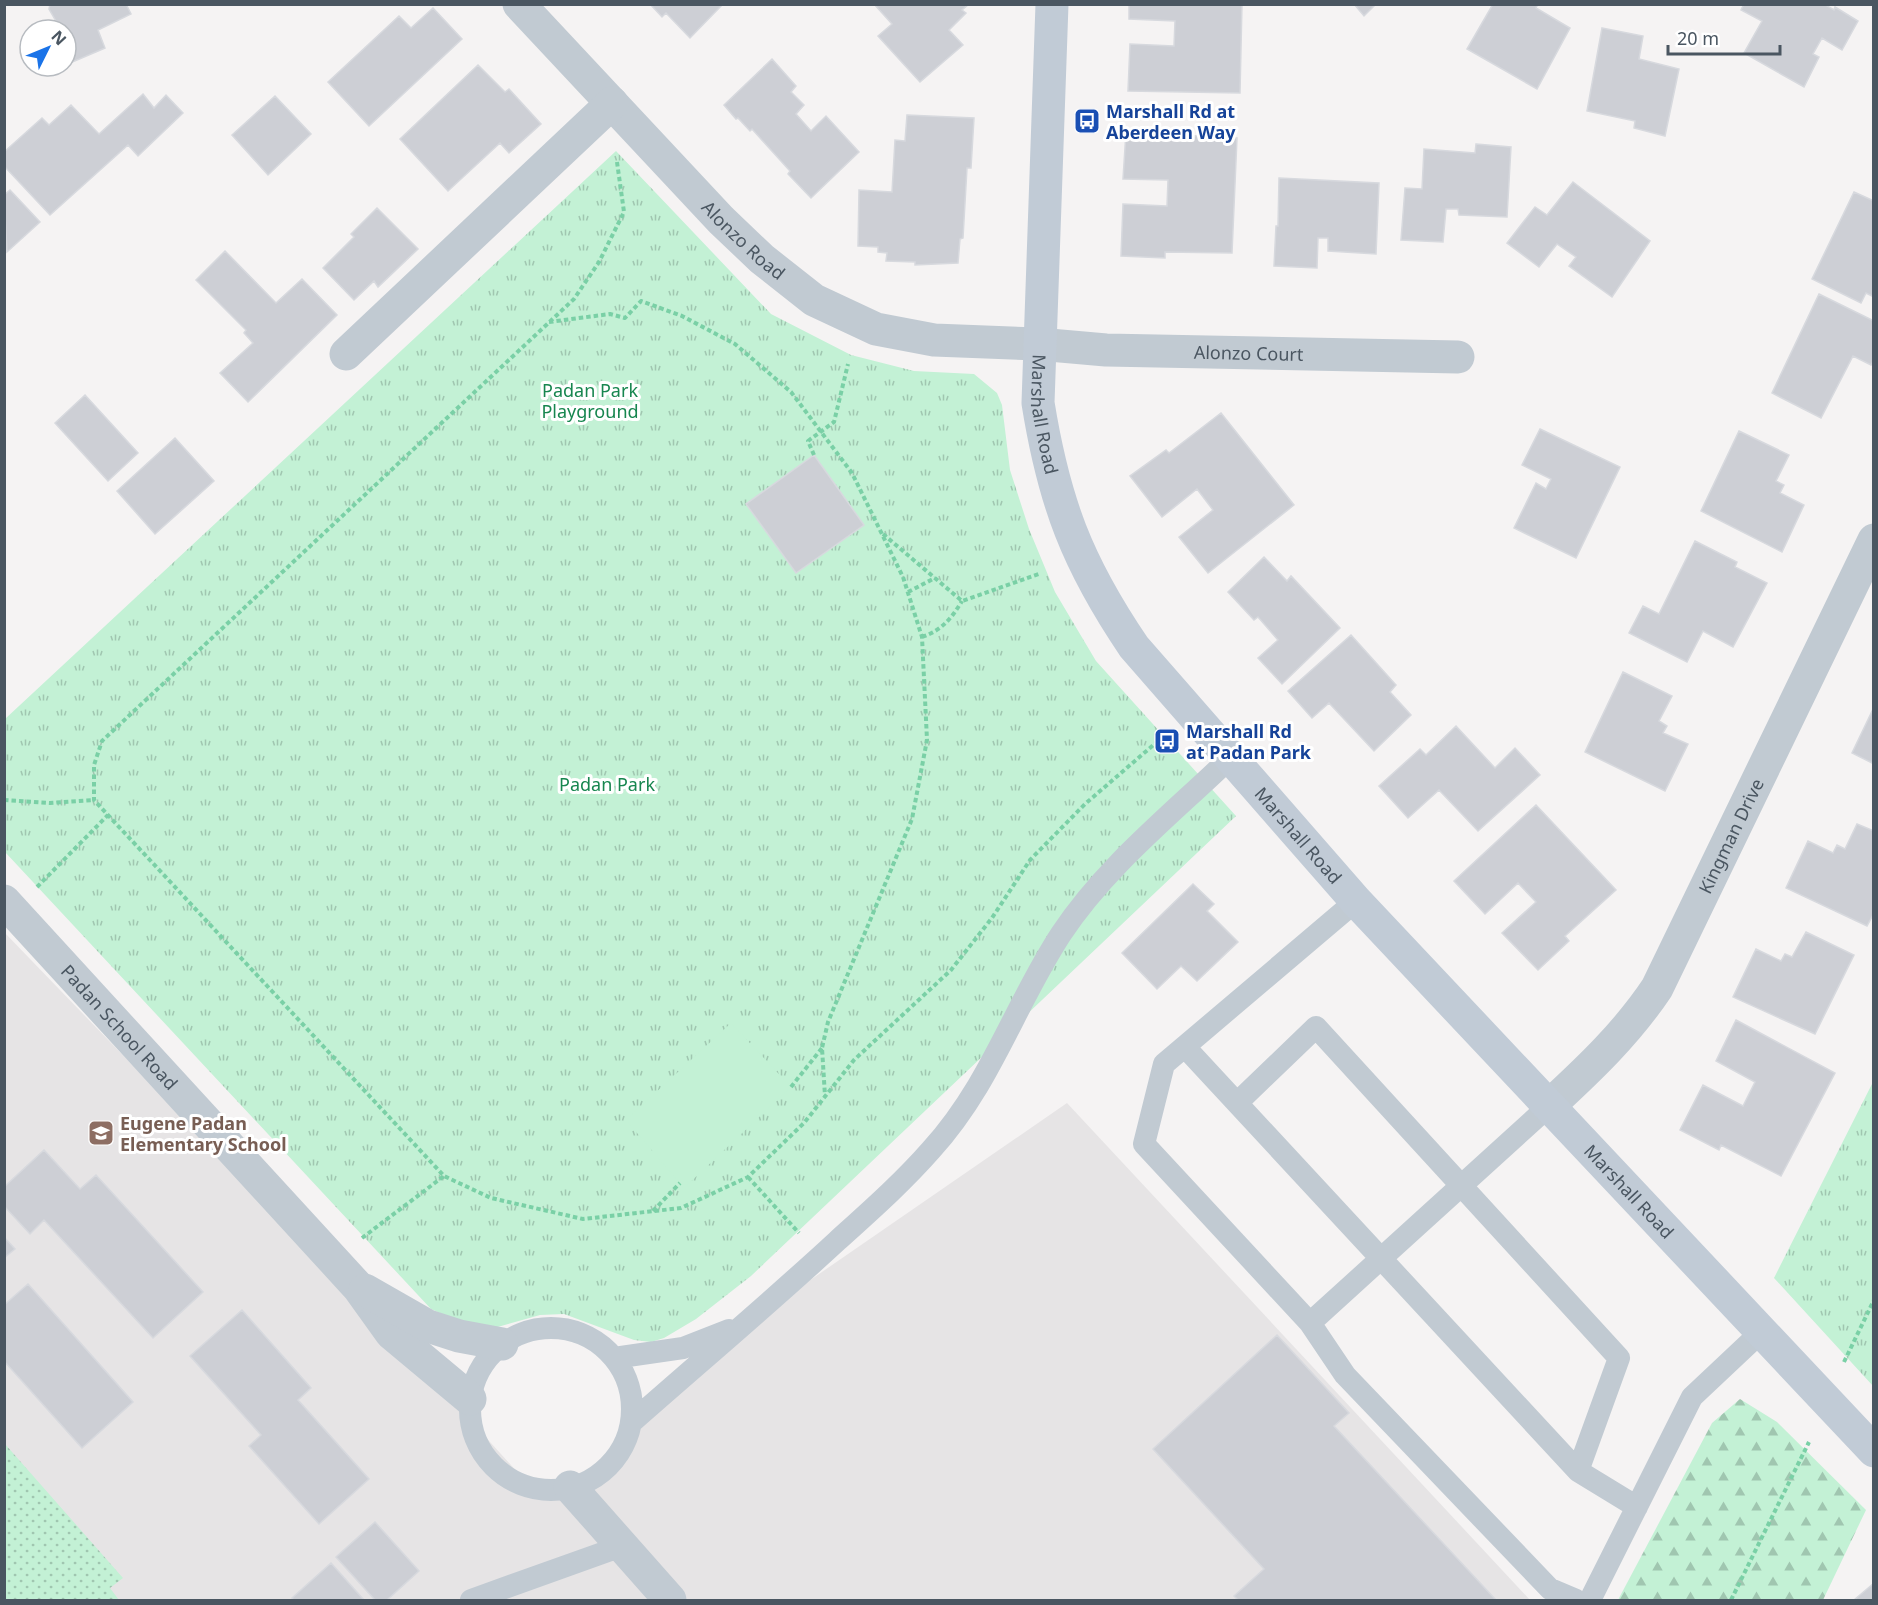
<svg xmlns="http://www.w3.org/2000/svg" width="1878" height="1605" viewBox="0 0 1878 1605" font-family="'Noto Sans',sans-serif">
<defs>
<pattern id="grass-dots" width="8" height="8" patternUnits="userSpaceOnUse" patternTransform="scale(1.5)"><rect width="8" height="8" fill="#c3f1d5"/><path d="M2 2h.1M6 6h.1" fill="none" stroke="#a0c6b0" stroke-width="1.8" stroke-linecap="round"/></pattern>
<pattern id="forest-firs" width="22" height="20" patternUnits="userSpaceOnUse" patternTransform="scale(1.5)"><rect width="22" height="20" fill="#c3f1d5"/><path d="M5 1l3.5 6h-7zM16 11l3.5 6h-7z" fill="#a0c6b0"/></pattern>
<pattern id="park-tufts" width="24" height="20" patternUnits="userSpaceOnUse" patternTransform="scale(1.5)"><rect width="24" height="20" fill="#c3f1d5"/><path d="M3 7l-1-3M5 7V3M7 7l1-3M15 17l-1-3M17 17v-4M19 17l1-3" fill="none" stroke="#a0c6b0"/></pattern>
</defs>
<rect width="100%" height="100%" fill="#f5f3f3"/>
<path fill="#e6e4e5" d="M4 932 391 1333 531 1487 552 1490 570 1487 593 1479 608 1467 620 1451 633 1421 748 1323 1067 1103 1530 1600H5Z"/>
<path fill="url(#grass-dots)" d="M5 1444 123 1578 110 1588 119 1600H5Z"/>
<path fill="url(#forest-firs)" d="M1740 1399 1777 1422 1866 1510 1823 1600H1618L1712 1423Z"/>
<path fill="url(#park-tufts)" d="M616 151 771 314 851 355 914 371 974 374 997 393 1002 405 1010 470 1029 529 1055 592 1096 661 1236 816 751 1276 696 1319 664 1338 651 1342 634 1340 564 1314 540 1315 494 1328 465 1324 431 1309 5 852V719Z
M1873 1082V1386L1774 1278Z"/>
<path fill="#c3f1d5" d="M731 1023 791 1087 684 1188 626 1120Z"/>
<path fill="#cdcfd5" stroke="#d7d9de" stroke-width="1.5" d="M50 4H126L131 14 98 30 105 48 68 64 66 30H52L50 26 57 23 49 9Z
M650 4H723L690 38 666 13 662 17Z
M874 4H969L962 10 966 13 949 30 963 45 920 82 878 36 892 24Z
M1129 4H1242L1240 93 1128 91 1130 44 1174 46 1175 21 1129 19Z
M1354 4H1376L1364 16Z
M1493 4H1538L1536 8 1570 28 1537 89 1467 49Z
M1744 4H1824L1834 10 1835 7 1858 21 1842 50 1822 38 1813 54 1819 57 1804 87 1744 53 1762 21 1741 10Z
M433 8 462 39 369 126 328 82 399 16 411 28Z
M1602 28 1643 36 1639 59 1679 69 1665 136 1634 128 1635 121 1587 111Z
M772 59 796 86 791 92 804 105 796 114 811 131 826 116 859 152 811 198 788 174 790 171 752 129 750 131 738 118 736 119 724 105Z
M478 65 505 92 509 89 541 124 509 153 500 143 448 191 400 139Z
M143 94 154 108 166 95 183 113 138 156 128 145 50 215 4 166V152L42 118 49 125 71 105 99 134Z
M275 96 311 134 268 175 232 135Z
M907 115 974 118 971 168H967L963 238 960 239 958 263 915 265V262L886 261 887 253 878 252V247L858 246 859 190 892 192 895 140 905 141Z
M1126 132 1237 138 1232 253 1165 252V258L1121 256 1123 204 1167 206 1168 180 1123 179Z
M1476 144 1511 147 1507 217 1459 215 1458 209H1446L1443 242 1401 240 1405 188 1422 189 1424 149 1475 153Z
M1279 178 1379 183 1376 254 1328 251V238H1318L1317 268 1274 266 1276 226H1278Z
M1573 182 1650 241 1612 297 1569 266 1576 257 1557 244 1539 267 1507 243 1535 207 1547 215Z
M10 190 40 222 7 252 4 195Z
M1854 192 1874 201V297L1866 293 1861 303 1812 279Z
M377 208 418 249 378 287 374 281 354 300 323 268 354 237 351 234Z
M225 251 276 303 302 279 337 315 248 402 220 373 253 343 244 333 246 330 196 280Z
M1819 294 1874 321V360L1871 365 1853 356 1821 418 1772 393Z
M85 395 138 453 108 481 55 423Z
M1221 413 1294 505 1208 573 1179 537 1213 510 1197 489 1162 517 1130 476 1166 450 1169 453Z
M1540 429 1620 467 1576 558 1514 528 1536 483 1546 489 1551 479 1522 465Z
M1739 431 1789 455 1776 481 1784 485 1780 493 1804 505 1782 552 1701 511Z
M175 438 214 481 155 534 117 491Z
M814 455 864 525 796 573 746 504Z
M1695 541 1737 562 1735 567 1767 583 1733 647 1703 631 1687 662 1629 633 1643 606 1659 614Z
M1264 557 1287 581 1291 576 1340 628 1282 684 1258 658 1278 640 1258 617 1254 620 1228 592Z
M1351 635 1396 685 1390 692 1411 715 1374 751 1329 703 1312 718 1288 691Z
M1623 672 1672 696 1659 721 1667 726 1663 733 1688 744 1665 791 1585 752Z
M1874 707V764L1852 753Z
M1456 726 1495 768 1515 748 1540 775 1478 831 1439 790 1408 818 1379 786 1420 749 1426 755Z
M1536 805 1616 890 1565 936 1569 941 1538 970 1502 933 1536 902 1518 883 1485 914 1454 881Z
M1857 824 1874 831V913L1867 926 1786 888 1808 841 1833 853 1837 845 1845 849Z
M1193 884 1214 904 1207 911 1238 942 1197 981 1181 966 1157 989 1122 953Z
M1806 932 1854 955 1815 1034 1733 997 1756 949 1781 961 1785 954 1792 957Z
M1736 1020 1835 1073 1781 1176 1721 1145 1719 1150 1680 1130 1703 1085 1743 1106 1755 1082 1716 1061Z
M44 1150 80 1189 96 1175 203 1292 153 1338 44 1220 30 1234 4 1206V1187Z
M4 1237 15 1249 4 1258Z
M28 1284 133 1402 82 1448 4 1361V1305Z
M242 1310 311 1388 298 1400 369 1479 319 1524 249 1446 261 1435 190 1356Z
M1277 1335 1349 1413 1334 1426 1496 1600H1238L1234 1596 1264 1569 1153 1449Z
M375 1522 419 1571 387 1600H375L336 1557Z
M331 1563 364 1600H294L292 1598Z
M1874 1583V1600H1854Z"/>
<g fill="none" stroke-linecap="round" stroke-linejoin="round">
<path stroke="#7ad0a6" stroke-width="4" stroke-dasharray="4.5 3" stroke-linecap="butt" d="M617 162 624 212 599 262 574 299 102 741 94 765V800L444 1176 491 1198 583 1219 681 1208 748 1177 804 1123 854 1060 951 970 992 918 1030 860 1085 804 1158 741
M549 322 610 314 625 318 641 301 682 316 735 344 791 392 852 473 903 577 922 637 927 740 912 819 828 1022 822 1048 825 1096
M814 455 808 441 834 422 848 364
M883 534 962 601 1039 574
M908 592 935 578
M922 637C942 630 951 619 962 601
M4 800 50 803 94 800
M37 887 108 815
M791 1087 822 1048
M748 1177 799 1233
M653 1211 680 1183
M362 1238 444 1176
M1844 1362 1874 1300
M1731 1600 1809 1442"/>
<path stroke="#c1cad2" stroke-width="22" d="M1356 901 1164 1064 1144 1144 1310 1323 1345 1375 1550 1589 1576 1600
M1185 1047 1578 1471 1637 1507
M1237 1103 1316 1027 1619 1358 1578 1471
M1310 1323 1550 1105
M470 1409a81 81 0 1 1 162 0a81 81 0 1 1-162 0Z
M614 1358 683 1348 729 1330
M633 1421C701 1361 770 1303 837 1241 869 1212 902 1183 931 1150 991 1084 1014 1006 1061 934 1106 866 1172 814 1230 758
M471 1600 622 1546
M1590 1600 1692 1397 1760 1333"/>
<g stroke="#c1cad2" stroke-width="33">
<path id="s1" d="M519 4 721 220 762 259 814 300 876 329 934 340 1038 344 1106 350 1458 357"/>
<path d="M346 354 612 103"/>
<path id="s2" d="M4 901 358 1287 391 1333 470 1399"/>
<path id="s3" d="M1550 1105C1589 1069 1627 1033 1657 988L1874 540"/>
<path d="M365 1290 428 1326 459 1336 502 1344"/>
<path d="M570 1487 670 1600"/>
</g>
<path stroke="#c1cbd6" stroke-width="33" id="s4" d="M1052 4 1038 403C1054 502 1077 563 1134 647L1356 901 1874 1451"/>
</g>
<defs>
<g id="bus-square" transform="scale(1.35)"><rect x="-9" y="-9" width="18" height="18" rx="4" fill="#1a4fb4" stroke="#fff"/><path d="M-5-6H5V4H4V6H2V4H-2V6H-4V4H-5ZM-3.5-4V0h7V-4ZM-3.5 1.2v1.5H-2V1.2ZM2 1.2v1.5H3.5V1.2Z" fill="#fff"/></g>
<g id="school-square" transform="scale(1.35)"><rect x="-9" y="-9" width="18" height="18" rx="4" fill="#8d6e63" stroke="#fff"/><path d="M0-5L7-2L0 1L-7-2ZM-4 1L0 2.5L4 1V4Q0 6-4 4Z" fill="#fff"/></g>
</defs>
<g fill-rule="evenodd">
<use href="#bus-square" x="1087" y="121"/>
<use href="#bus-square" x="1167" y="741"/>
<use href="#school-square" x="101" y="1133"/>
</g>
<g text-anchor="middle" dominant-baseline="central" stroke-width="6" stroke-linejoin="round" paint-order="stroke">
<g font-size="18" font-weight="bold" fill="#164399" stroke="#fff" text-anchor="start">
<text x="1106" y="111">Marshall Rd at<tspan x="1106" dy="21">Aberdeen Way</tspan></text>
<text x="1186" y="731">Marshall Rd<tspan x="1186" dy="21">at Padan Park</tspan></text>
</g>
<g font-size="18" fill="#4a5661" stroke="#fff">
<text stroke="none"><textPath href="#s1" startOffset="326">Alonzo Road</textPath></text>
<text stroke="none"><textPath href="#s1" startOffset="861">Alonzo Court</textPath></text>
<text stroke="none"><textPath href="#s4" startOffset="411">Marshall Road</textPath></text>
<text stroke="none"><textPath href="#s4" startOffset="914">Marshall Road</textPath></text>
<text stroke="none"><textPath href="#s3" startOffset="328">Kingman Drive</textPath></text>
<text stroke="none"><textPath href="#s2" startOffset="171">Padan School Road</textPath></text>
<text stroke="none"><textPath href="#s4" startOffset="1400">Marshall Road</textPath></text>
</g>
<g font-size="18" fill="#17864f" stroke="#fff">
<text x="590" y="390">Padan Park<tspan x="590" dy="21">Playground</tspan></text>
<text x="607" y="784">Padan Park</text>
</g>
<g font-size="18" font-weight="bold" fill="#785e54" stroke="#fff" text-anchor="start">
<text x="120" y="1123">Eugene Padan<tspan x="120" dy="21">Elementary School</tspan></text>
</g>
</g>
<rect width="1878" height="1605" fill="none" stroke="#4a5661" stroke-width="12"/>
<g transform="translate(48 48) rotate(47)"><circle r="28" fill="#ffffff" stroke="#b7bbc0" stroke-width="1.5"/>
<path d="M0-4.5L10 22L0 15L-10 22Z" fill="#1a73e8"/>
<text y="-9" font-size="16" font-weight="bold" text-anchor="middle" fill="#4a5661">N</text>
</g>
<path d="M1668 45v9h112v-9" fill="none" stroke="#4a5661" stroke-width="3"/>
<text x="1677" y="45" font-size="18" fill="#4a5661" stroke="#ffffff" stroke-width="4.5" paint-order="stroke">20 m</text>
</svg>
